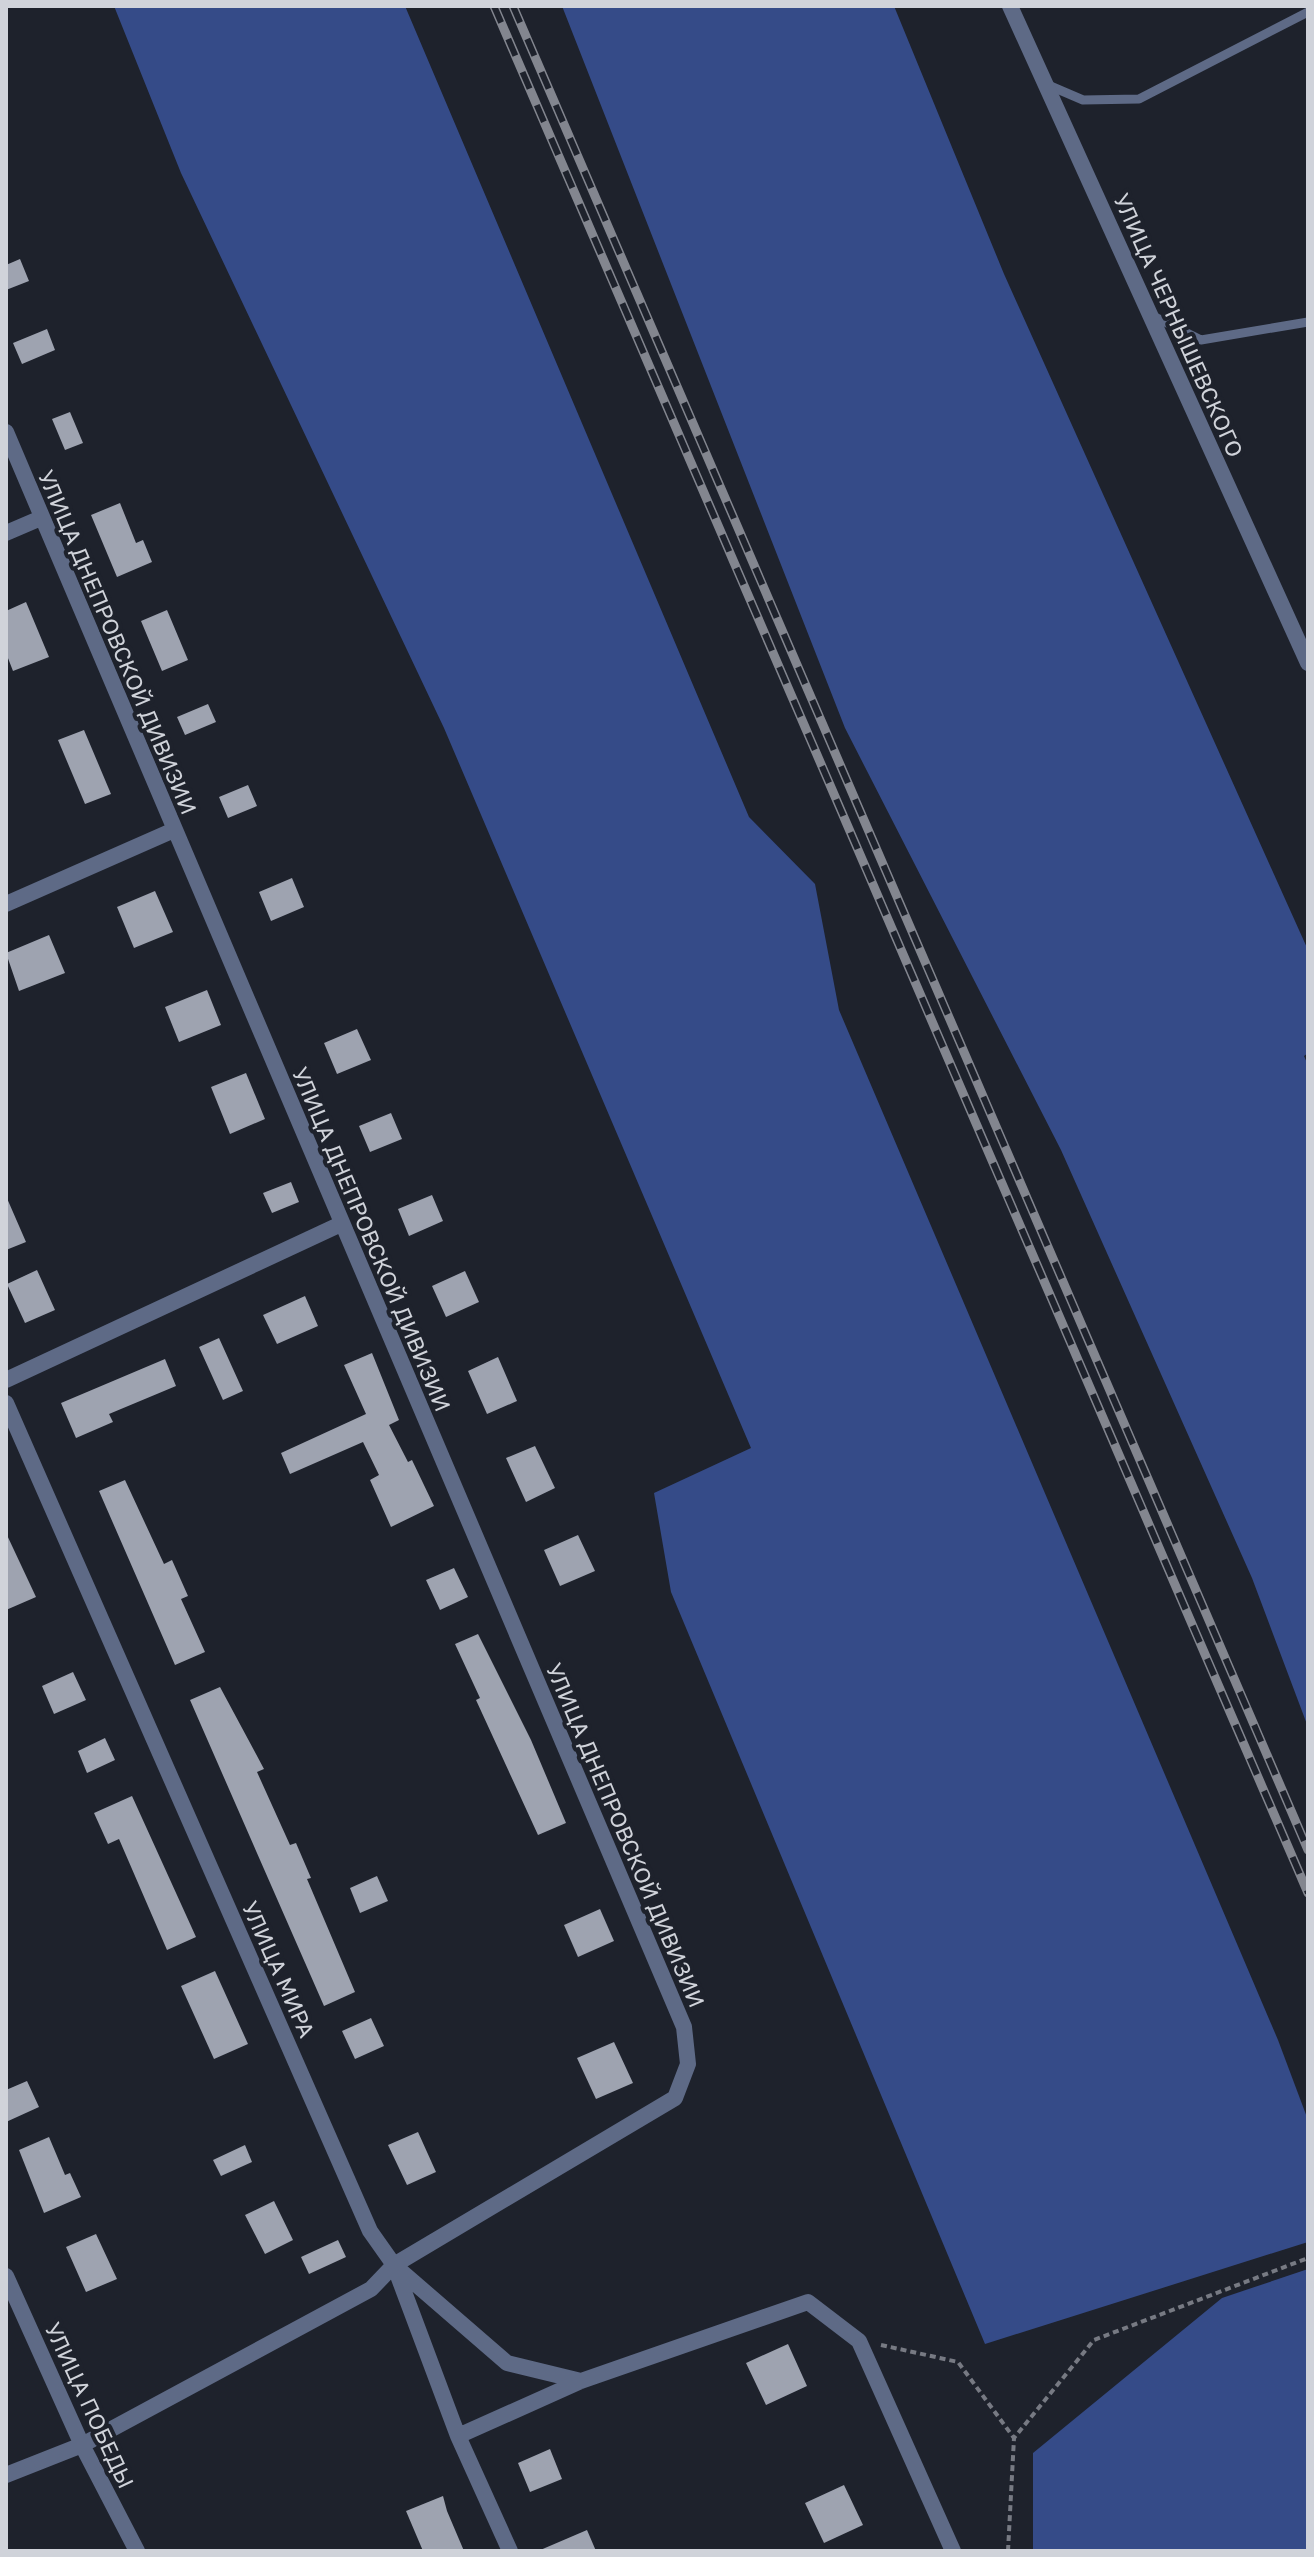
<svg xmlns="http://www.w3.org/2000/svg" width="1314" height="2557" viewBox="0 0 1314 2557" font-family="'Golos Text',sans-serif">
<rect width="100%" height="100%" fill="#1e222c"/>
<path fill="#354b88" d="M114 6H405L749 817 815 884 839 1010 1278 2040 1308 2120V2242L985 2344 671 1592 654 1493 751 1448 444 728 181 173Z
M562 6H894L1004 274 1308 950V1053L1304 1056 1308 1065V1727L1252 1578 1061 1150 845 728Z
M1308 2269V2551H1033V2453L1222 2298Z"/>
<path fill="#9ea3b0" d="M20 259 29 281 6 290V265Z
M47 329 55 350 22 364 13 343Z
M70 412 83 443 65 450 52 419Z
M120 503 136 543 143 540 152 562 117 577 91 515Z
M26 602 49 657 13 671 6 653V611Z
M167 610 188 660 162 671 141 621Z
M208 704 216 722 185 735 177 717Z
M84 730 111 794 85 804 58 740Z
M248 785 257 806 228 818 219 797Z
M292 878 304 907 271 921 259 892Z
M155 891 173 932 134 948 117 907Z
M49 935 65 973 19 991 6 953Z
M207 990 221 1025 179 1042 165 1007Z
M357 1029 371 1060 337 1074 324 1043Z
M246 1073 265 1119 230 1134 211 1087Z
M391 1113 402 1139 370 1152 359 1126Z
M291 1182 299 1202 272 1213 263 1193Z
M432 1195 443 1221 409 1236 398 1209Z
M6 1196 26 1242 6 1250Z
M37 1270 55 1310 25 1323 7 1284Z
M465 1271 479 1302 446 1317 432 1286Z
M305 1296 318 1326 277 1344 263 1315Z
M219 1338 243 1391 223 1400 199 1347Z
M372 1353 399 1420 389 1425 408 1462 412 1460 434 1506 391 1527 370 1480 379 1475 363 1442 290 1474 281 1453 366 1414 344 1365Z
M498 1357 517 1401 487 1414 468 1371Z
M165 1359 176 1386 109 1414 113 1422 76 1438 61 1403Z
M535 1446 555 1488 526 1502 506 1458Z
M125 1480 164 1564 172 1560 188 1596 181 1599 205 1652 175 1665 99 1491Z
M6 1533 36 1597 6 1610Z
M578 1535 595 1571 560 1586 544 1550Z
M454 1568 468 1597 440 1610 426 1580Z
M478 1634 531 1740 566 1823 538 1835 476 1700 480 1698 455 1644Z
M73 1672 86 1700 54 1714 42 1686Z
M220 1687 264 1769 257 1772 290 1845 296 1843 311 1878 307 1879 355 1992 324 2006 190 1700Z
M105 1738 115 1760 87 1773 78 1751Z
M132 1796 196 1937 167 1950 119 1839 108 1844 94 1813Z
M377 1876 388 1901 360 1913 350 1888Z
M600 1909 614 1941 578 1957 564 1925Z
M215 1971 248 2044 214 2059 181 1986Z
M371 2018 384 2046 355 2059 342 2031Z
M614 2042 633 2083 596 2099 577 2058Z
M27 2081 39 2107 6 2122V2090Z
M418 2132 436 2172 407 2185 388 2145Z
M49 2137 65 2175 70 2173 81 2197 44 2213 19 2150Z
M245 2145 252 2162 221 2176 213 2160Z
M274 2201 293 2240 265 2254 245 2215Z
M96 2234 117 2279 86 2292 66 2247Z
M338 2240 346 2257 309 2274 301 2257Z
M788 2344 807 2386 766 2405 746 2363Z
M550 2449 562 2479 530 2492 518 2463Z
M844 2485 863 2525 824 2543 805 2503Z
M443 2496 447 2511 464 2551H423L406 2511Z
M587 2530 596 2551H538Z"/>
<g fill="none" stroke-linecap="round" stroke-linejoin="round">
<path stroke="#777a83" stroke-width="4" stroke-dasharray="6 4" stroke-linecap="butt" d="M881 2345 958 2362 1014 2438
M1008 2551 1014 2438 1094 2340 1308 2258"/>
<path stroke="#5e6a86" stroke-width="9" d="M1048 85 1083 100 1139 99 1308 12
M1153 316 1201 340 1308 322"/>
<path stroke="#5e6a86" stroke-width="16" d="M1010 6 1308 663
M6 432 684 2027 688 2064 675 2098 394 2265 371 2289 82 2445 6 2475
M6 533 41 518
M6 904 174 830
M6 1380 341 1224
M6 1403 370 2231 394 2265 458 2436 510 2551
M395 2266 507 2363 581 2381
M6 2276 82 2445 137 2551
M458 2436 581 2381 808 2302 859 2341 953 2551"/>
<g stroke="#83868f" stroke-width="9">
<path id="rail" d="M494 6 1308 1893
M513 6 1308 1850"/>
</g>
<use href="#rail" stroke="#1e222c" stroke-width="6" stroke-dasharray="18" stroke-linecap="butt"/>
</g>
<g text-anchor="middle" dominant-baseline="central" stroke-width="8" stroke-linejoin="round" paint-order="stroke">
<g font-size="22" fill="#d0d3da" stroke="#1e222c">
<text transform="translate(1179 325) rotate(66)">УЛИЦА ЧЕРНЫШЕВСКОГО</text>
<text transform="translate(118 642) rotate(67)">УЛИЦА ДНЕПРОВСКОЙ ДИВИЗИИ</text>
<text transform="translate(372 1239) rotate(67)">УЛИЦА ДНЕПРОВСКОЙ ДИВИЗИИ</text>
<text transform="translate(626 1835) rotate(67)">УЛИЦА ДНЕПРОВСКОЙ ДИВИЗИИ</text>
<text transform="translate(279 1969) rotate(66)">УЛИЦА МИРА</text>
<text transform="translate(90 2405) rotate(65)">УЛИЦА ПОБЕДЫ</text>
</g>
</g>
<rect width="1314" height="2557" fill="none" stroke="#d0d3da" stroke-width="16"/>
</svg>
